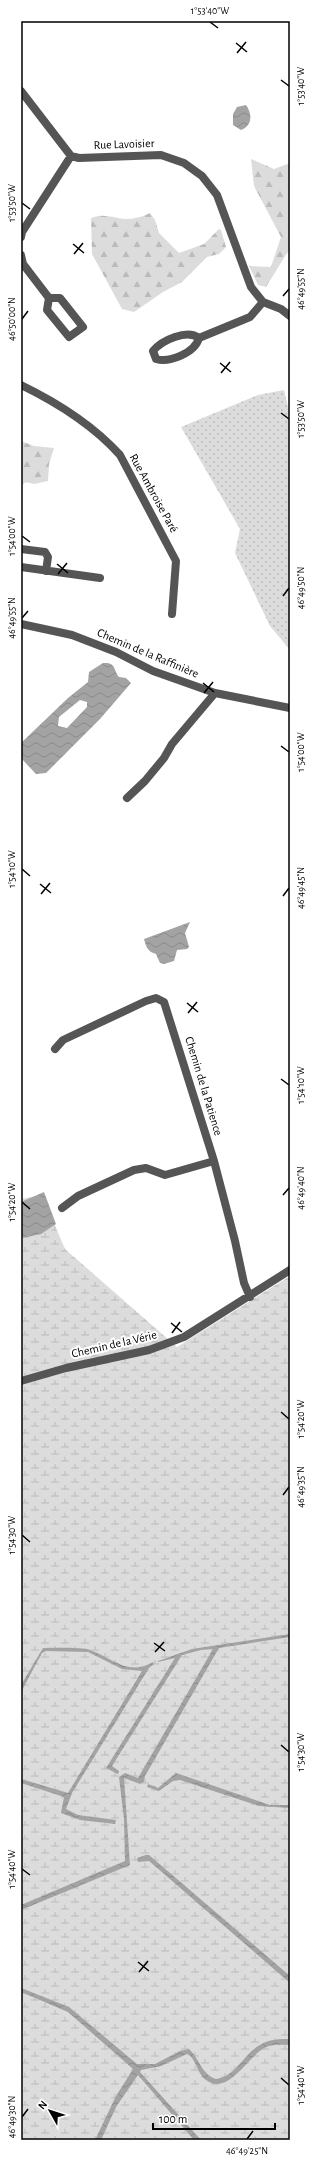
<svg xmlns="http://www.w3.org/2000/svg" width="311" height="2161" viewBox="0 0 311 2161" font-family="'Alegreya Sans',sans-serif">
<defs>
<pattern id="grass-dots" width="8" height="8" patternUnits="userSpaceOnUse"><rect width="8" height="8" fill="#dcdcdc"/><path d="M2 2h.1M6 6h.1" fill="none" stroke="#bbb" stroke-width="1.8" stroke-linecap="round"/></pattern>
<pattern id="forest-firs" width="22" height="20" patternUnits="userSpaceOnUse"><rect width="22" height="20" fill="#dcdcdc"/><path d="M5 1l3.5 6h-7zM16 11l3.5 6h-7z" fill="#bbb"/></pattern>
<pattern id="wetland-marsh" width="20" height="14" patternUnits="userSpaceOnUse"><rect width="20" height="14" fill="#dcdcdc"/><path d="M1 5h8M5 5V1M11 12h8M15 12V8" fill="none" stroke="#bbb"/></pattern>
<pattern id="water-waves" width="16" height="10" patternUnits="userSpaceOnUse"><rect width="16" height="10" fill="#a3a3a3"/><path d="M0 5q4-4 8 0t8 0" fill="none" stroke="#8b8b8b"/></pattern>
</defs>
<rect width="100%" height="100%" fill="#fff"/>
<path fill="url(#grass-dots)" d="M284 390 290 416V650L270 626 235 553 240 529 181 427 258 395Z"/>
<path fill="url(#forest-firs)" d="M251 159 274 169 290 163V254L287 253 266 287 258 285 249 266 271 267 281 237 254 186Z
M150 213 155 220 159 233 179 253 204 244 219 229 221 230 226 247 219 254 207 257 182 282 163 292 134 312 122 309 92 254 91 218C104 213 113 218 125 219 134 219 142 217 150 213Z
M21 441 34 446 54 448 49 464 48 481 34 484 26 482 21 486Z"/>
<path fill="url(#wetland-marsh)" d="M42 1195 65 1249 177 1347 290 1276V2140H21V1199Z"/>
<path fill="url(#water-waves)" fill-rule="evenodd" d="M246 105C252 113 253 126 241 130L233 125V114L237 107Z
M103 663C116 662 113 669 119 677L126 678 131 683 100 719 46 773 36 774 21 758V743L68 698 88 682 89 672ZM80 700 87 702V707L67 728 58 726 59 717Z
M190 922 185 933 189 947 187 949 177 950 174 961 164 964 160 963 156 954C148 952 146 947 144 939Z
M44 1192 56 1224 41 1234 22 1238 21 1202Z
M290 1634V1637L219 1648 145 1776 144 1782 140 1784 124 1778 130 1865 21 1910V1905L125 1861 124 1819 119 1777 125 1773 138 1778 213 1649 201 1650 182 1655 112 1766 119 1771 118 1774 106 1768 175 1658 158 1662V1661L192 1649Z
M43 1648C50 1648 84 1647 90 1650 113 1658 128 1677 153 1662L154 1664 149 1668 72 1793 66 1809 78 1815 116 1820 115 1824 80 1820 61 1813 64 1797 21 1783V1779L68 1793 142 1671 122 1669 88 1652 46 1651 42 1653 21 1692V1685Z
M176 1773 270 1805H290V1808L259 1806 180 1780 173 1781 159 1791 147 1787 148 1784 158 1788Z
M146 1855H149L290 1976V1983L149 1861 138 1862 137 1858Z
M21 1988 69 2007 137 2064H155L180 2051 189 2049C200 2059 201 2074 216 2079 237 2076 243 2054 260 2045 269 2039 280 2039 290 2039V2045C282 2045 274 2044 266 2047 249 2055 232 2090 212 2083 196 2078 198 2059 187 2054L161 2066 141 2070 140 2072 201 2140H194L138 2075 116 2107 101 2140H95L116 2096 133 2069 68 2012 21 1992Z"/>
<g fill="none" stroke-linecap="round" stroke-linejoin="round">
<path stroke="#555" stroke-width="8" d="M21 91 71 156 79 158 161 155 184 163 202 176 217 195 251 287 263 302 281 309 290 316
M21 237 22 232 71 156
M21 255 23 264 49 298
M49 298H60L83 327 69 337 47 310Z
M199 338C195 353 169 363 156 359L153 351C162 340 187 329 199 338L250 317 263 302
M21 385C58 403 92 424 120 455L176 561 172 614
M21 549 45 552 48 557 46 571
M21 567 100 578
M21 624 72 635 116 652 153 671 215 693 290 708
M127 798 145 781 164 758 172 744 215 693
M55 1049 63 1040 146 1001 156 998 164 1002 214 1161 235 1241 244 1283 250 1297
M62 1208 78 1196 134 1170 146 1168 165 1175 214 1161
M21 1381 66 1368 149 1350 184 1337 290 1270"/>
</g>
<path fill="none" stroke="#000" stroke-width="1.5" d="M210 22 218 28M236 43 247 52M237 53 246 42M281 80 289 86M22 203 30 209M73 244 84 253M74 254 83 243M283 296 289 289M22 319 28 311M220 363 231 372M221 373 230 362M281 413 289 419M22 536 30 542M57 564 68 573M58 574 67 563M283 596 289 588M22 618 28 611M203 683 214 692M204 693 213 682M281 746 289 752M22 869 30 876M40 884 51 893M41 894 50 883M283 896 289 888M187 1003 198 1012M188 1013 197 1002M281 1079 289 1085M283 1195 289 1188M22 1202 30 1209M171 1323 182 1332M172 1333 180 1322M281 1412 289 1419M283 1495 289 1487M22 1535 30 1542M154 1643 165 1651M155 1652 164 1642M281 1745 289 1752M22 1869 30 1875M138 1962 149 1971M139 1972 148 1961M281 2078 289 2085M22 2117 28 2109M247 2139 253 2131"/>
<g text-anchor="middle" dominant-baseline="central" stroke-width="4" stroke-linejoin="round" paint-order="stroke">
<g font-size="12" fill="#000" stroke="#fff">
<text transform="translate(124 144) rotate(-2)">Rue Lavoisier</text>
<text transform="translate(154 493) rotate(61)">Rue Ambroise Paré</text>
<text transform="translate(148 653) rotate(23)">Chemin de la Raffinière</text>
<text transform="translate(204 1086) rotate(73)">Chemin de la Patience</text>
<text transform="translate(114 1344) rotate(-13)">Chemin de la Vérie</text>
</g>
</g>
<rect width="311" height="2161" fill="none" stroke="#ffffff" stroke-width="44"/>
<g transform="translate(50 2111) rotate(309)" stroke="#ffffff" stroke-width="3" paint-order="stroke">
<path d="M0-3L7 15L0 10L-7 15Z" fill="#000000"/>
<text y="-6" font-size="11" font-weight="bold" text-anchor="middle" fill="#000000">N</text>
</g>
<path d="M153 2123v6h122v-6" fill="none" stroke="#000000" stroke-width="2"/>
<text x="159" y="2123" font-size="12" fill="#000000" stroke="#ffffff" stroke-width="3" paint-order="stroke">100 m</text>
<rect x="22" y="22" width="267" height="2117" fill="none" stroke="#000" stroke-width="1.5"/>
<g font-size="10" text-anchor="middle" fill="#000">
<text x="210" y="14">1°53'40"W</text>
<text transform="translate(300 86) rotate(-90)" y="4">1°53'40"W</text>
<text transform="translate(11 203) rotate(-90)" y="4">1°53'50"W</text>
<text transform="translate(300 289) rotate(-90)" y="4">46°49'55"N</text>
<text transform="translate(11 319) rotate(-90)" y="4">46°50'00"N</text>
<text transform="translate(300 419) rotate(-90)" y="4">1°53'50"W</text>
<text transform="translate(11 536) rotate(-90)" y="4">1°54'00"W</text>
<text transform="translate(300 588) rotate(-90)" y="4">46°49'50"N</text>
<text transform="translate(11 618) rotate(-90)" y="4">46°49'55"N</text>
<text transform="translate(300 752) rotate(-90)" y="4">1°54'00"W</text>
<text transform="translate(11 869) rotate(-90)" y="4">1°54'10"W</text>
<text transform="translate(300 888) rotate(-90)" y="4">46°49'45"N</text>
<text transform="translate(300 1085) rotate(-90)" y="4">1°54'10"W</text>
<text transform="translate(300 1188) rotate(-90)" y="4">46°49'40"N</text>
<text transform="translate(11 1202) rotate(-90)" y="4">1°54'20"W</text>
<text transform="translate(300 1419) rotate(-90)" y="4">1°54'20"W</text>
<text transform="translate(300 1487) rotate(-90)" y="4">46°49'35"N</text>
<text transform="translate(11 1535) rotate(-90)" y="4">1°54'30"W</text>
<text transform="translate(300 1752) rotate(-90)" y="4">1°54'30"W</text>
<text transform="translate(11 1869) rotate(-90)" y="4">1°54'40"W</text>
<text transform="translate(300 2085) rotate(-90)" y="4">1°54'40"W</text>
<text transform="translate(11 2117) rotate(-90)" y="4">46°49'30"N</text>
<text x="247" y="2154">46°49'25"N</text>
</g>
</svg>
